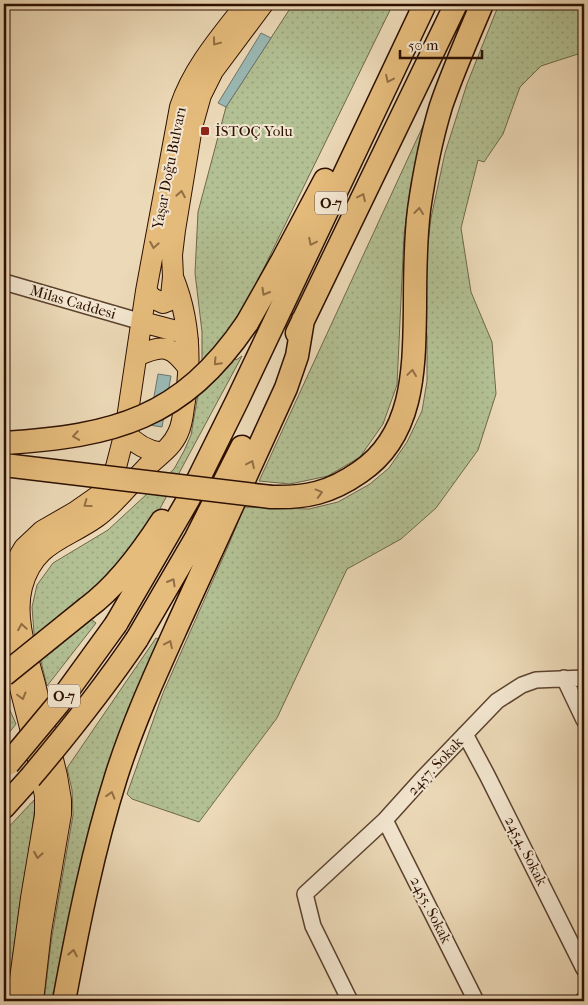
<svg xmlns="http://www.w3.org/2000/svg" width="588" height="1005" viewBox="0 0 588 1005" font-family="'IM FELL French Canon',serif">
<defs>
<pattern id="grass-dots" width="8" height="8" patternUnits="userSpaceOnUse" patternTransform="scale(1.25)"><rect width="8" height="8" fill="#b2c093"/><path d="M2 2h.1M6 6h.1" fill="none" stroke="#99a47d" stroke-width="1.8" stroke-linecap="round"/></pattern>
</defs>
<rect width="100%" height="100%" fill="#ecd9b7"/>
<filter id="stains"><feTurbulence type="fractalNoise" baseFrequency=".004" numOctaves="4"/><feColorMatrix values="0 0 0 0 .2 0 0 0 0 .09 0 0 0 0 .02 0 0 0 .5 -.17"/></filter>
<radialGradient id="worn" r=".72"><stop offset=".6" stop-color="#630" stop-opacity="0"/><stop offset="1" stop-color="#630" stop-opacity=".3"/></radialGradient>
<path fill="url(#grass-dots)" stroke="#6f684a" d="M293 4H393L238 321 222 338 236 360 242 356 156 516 121 562 76 608 96 623 47 686 34 633 32 607 37 585 53 563 108 530 174 469 184 451 191 435 202 372V332L195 273 198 212 226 107Z
M499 4H584V52L541 66 520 87 503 134 484 162 478 160 461 228 471 292 492 342 496 394 478 450 436 508 401 539 347 569 277 718 199 822 132 799 127 794 163 693 229 544 244 507 309 509 338 502 370 484 389 468 407 442 422 411 427 381V337L423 284 431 218 445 153 467 84Z
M434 102 411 183 404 235 397 385 383 424 360 457 328 476 290 484 259 481Z
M156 638 161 640 57 1001H44L51 942 73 815 72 790 67 768Z
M4 697 16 724 4 739Z
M35 799V807L12 977 7 1001H4V832Z"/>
<path fill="#9ab9b5" stroke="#6e756d" d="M261 33 271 38 226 107 218 103Z
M158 374 171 376 162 427 149 425Z"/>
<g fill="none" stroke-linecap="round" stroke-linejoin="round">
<g stroke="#5c422e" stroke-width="18">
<path id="minor" d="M4 282 142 322
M564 678 584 720
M465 734 487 775 584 969
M385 820 476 1001
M350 1001 313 926 305 894 385 820 422 779 497 701 522 685 536 680 584 678
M582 1001 584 1000"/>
</g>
<g stroke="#2c0f00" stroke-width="22">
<path id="major" d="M146 291 152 298 163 303 168 301 171 296 173 277 172 255 175 230 192 127 201 95 213 71 263 4
M142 322 180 332 188 340
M137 356C163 344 172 345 189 369
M125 432C135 444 147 451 162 453
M17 1001 31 898 45 815V796L37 755 6 633 4 601 6 585 11 570 24 548 42 531 75 512 98 496 106 487 116 467 125 432 146 291 180 107C193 68 221 36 246 4
M33 1001 41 931 61 814V800L57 776C50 746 42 715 35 684 27 654 14 618 22 587 34 542 65 540 97 517 115 504 129 485 145 469 156 457 171 449 178 433 182 425 183 416 184 407 192 363 190 319 173 277"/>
</g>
<g stroke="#2c0f00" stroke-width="25">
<path id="highway" d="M247 323 282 261 325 180
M297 333 456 4
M271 497C306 498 330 493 360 472 415 435 414 367 415 308 415 275 415 242 419 210 424 175 431 139 441 106 453 71 468 37 482 4
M87 608C117 586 142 552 162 521
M116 624 188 500 237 401 425 4
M137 639 196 538 242 447
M4 807 30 778
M64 1001C78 926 93 850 116 777 133 723 156 673 179 622 214 544 250 466 286 388L297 356 303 320"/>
</g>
<use href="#minor" stroke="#f3e6d0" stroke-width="15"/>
<use href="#major" stroke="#e6bc7c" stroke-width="20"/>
<use href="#highway" stroke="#e6bc7c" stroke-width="22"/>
<g stroke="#2c0f00" stroke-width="25" stroke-linecap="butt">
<path id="highway-bridge" d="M4 443C114 436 182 419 247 323
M4 465 271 497
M4 675 87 608
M8 764 58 704 116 624
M30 778C68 733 104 688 137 639"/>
</g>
<use href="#highway-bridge" stroke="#e6bc7c" stroke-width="22"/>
</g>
<defs><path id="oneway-chevron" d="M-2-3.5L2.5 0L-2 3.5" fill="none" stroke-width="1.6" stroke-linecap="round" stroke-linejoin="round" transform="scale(1.25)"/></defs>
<g stroke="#926e44">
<use href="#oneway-chevron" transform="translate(216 42) rotate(127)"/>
<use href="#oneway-chevron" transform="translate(389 79) rotate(115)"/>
<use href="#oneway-chevron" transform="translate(181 194) rotate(-80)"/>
<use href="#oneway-chevron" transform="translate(362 197) rotate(-65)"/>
<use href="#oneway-chevron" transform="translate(419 211) rotate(-83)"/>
<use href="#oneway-chevron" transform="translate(312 242) rotate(116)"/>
<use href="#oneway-chevron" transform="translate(154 245) rotate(100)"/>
<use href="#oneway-chevron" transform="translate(265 292) rotate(120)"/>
<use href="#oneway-chevron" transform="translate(217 362) rotate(133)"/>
<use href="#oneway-chevron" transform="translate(412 373) rotate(-82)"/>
<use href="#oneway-chevron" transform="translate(76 436) rotate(171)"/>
<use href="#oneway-chevron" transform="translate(251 464) rotate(-65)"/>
<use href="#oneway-chevron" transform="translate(319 493) rotate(-15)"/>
<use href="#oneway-chevron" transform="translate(87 504) rotate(144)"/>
<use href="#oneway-chevron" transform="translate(172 582) rotate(-60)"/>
<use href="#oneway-chevron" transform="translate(22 627) rotate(-99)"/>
<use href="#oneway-chevron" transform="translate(169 644) rotate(-65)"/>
<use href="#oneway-chevron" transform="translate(22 696) rotate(75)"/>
<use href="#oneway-chevron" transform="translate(111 795) rotate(-73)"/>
<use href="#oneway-chevron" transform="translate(38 855) rotate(100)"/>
<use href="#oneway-chevron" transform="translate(73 953) rotate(-79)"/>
</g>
<rect fill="#8f2418" stroke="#f3e6d0" stroke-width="2" x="200" y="126" width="10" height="10" rx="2.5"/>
<g text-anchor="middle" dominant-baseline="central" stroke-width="4" stroke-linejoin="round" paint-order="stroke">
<g fill="#f3e6d0" stroke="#68503e" stroke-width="1">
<rect x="315" y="191.5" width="32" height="23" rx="4"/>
<rect x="48" y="684.5" width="32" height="23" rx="4"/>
</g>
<g font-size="14" font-weight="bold" fill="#2c0f00">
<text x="331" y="203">O-7</text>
<text x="64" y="696">O-7</text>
</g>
<g font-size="15" fill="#2c0f00" stroke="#f3e6d0" text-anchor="start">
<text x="215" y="131">İSTOÇ Yolu</text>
</g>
<g font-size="15" fill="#2c0f00" stroke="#f3e6d0">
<text transform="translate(169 168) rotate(-79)">Yaşar Doğu Bulvarı</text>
<text transform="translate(73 302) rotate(16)">Milas Caddesi</text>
<text transform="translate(435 766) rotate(-47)">2457. Sokak</text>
<text transform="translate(526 851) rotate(63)">2454. Sokak</text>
<text transform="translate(431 910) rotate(63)">2455. Sokak</text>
</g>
</g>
<rect width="588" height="1005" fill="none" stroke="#ecd9b7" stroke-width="20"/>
<rect x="5" y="5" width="578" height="995" fill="none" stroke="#2c0f00" stroke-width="2.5"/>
<rect x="10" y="10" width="568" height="985" fill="none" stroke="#2c0f00"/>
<path d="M400 50v8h82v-8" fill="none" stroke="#2c0f00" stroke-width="2.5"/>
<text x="408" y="50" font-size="15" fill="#2c0f00" stroke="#f3e6d0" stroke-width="4" paint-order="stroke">50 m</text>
<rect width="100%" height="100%" filter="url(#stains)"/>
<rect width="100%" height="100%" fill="url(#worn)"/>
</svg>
